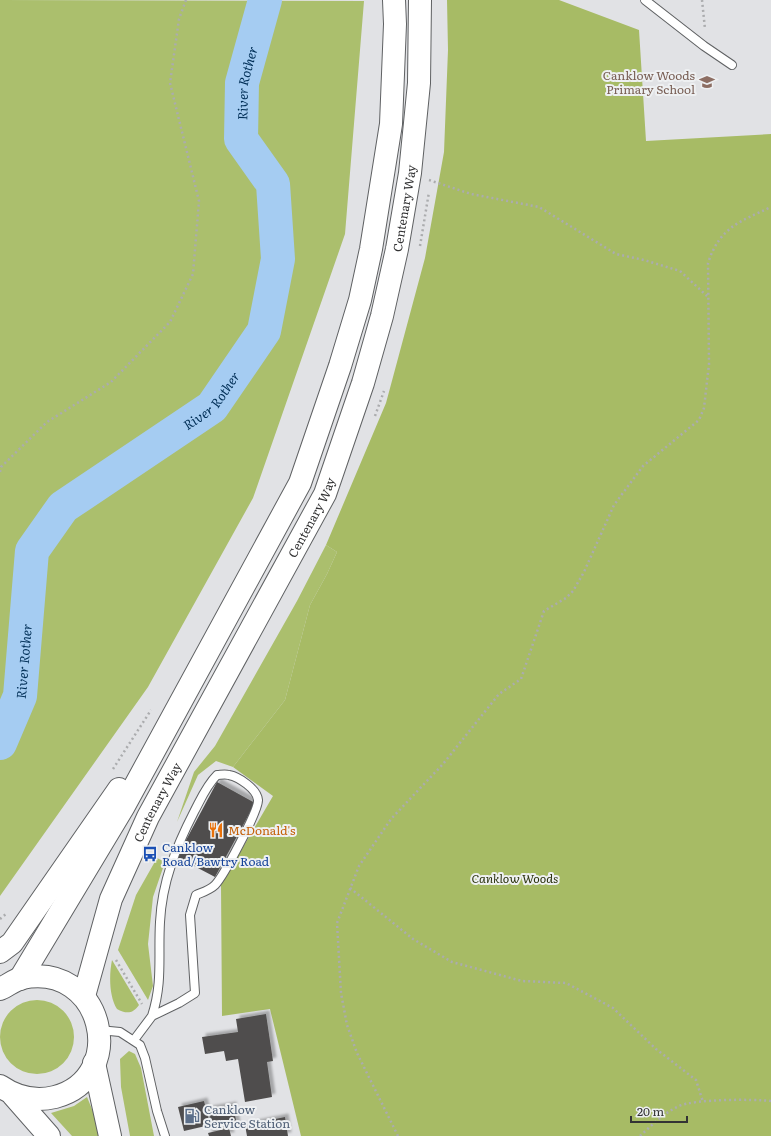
<svg xmlns="http://www.w3.org/2000/svg" width="771" height="1136" viewBox="0 0 771 1136" font-family="Literata,serif">
<defs>
<filter id="shadow"><feDropShadow dx="3.5" dy="-3.5" stdDeviation="1" flood-color="#0004"/></filter>
</defs>
<rect width="100%" height="100%" fill="#e1e2e5"/>
<path fill="#abbf6d" d="M0 0 364 1 345 234 253 498 148 687 0 896Z
M326 545 337 552 327 574 310 605 285 700 233 767 216 761 198 775 177 822 194 772 215 746 297 601Z
M157 858 165 862 153 897 148 944 153 986 148 1000 118 950 136 895Z
M112 960 139 1005C133 1014 126 1014 117 1009 109 996 109 975 112 960Z
M0 1037a37 37 0 1 1 74 0a37 37 0 1 1-74 0Z
M129 1051 135 1054 141 1068 154 1136H130L121 1087 120 1059Z
M87 1097 103 1136H72L51 1113 74 1106Z"/>
<path fill="#a7bb65" d="M447 0H559L639 30 646 141 771 134V1136H301L270 1009 222 1016 221 885 273 796 233 767 285 700 310 605 327 574 337 552 326 545 386 403 425 258 444 152 448 50Z"/>
<g fill="none" stroke-linecap="round" stroke-linejoin="round">
<path stroke="#a5ccf2" stroke-width="34" id="s1" d="M0 743 20 696 32 551 63 507 212 407 264 331 278 259 273 184 241 139 242 83 265 0"/>
</g>
<path fill="#504e4d" filter="url(#shadow)" d="M217 782 255 803 215 877 177 857Z
M266 1014 273 1061 267 1062 272 1097 245 1102 238 1059 226 1061 224 1051 205 1054 202 1037 238 1032 236 1019Z
M204 1101 210 1125 184 1131 178 1107Z
M233 1105 237 1125 212 1129 209 1109Z
M285 1117 288 1136H247L245 1125Z
M229 1128 231 1136H209L208 1133Z"/>
<g fill="none" stroke-linecap="round" stroke-linejoin="round">
<g stroke="#5f6163" stroke-width="10">
<path id="lane" d="M645 0 704 46 732 65
M217 775C220 775 225 774 229 775 239 777 257 789 258 800 259 810 223 877 215 885 210 890 203 892 196 895L190 915 195 993 179 1003 152 1016C163 982 158 957 160 922 162 882 176 847 194 812 201 799 206 786 217 775Z
M99 1030 120 1032 140 1045 145 1058 157 1111 165 1136
M134 1040 152 1016"/>
</g>
<g stroke="#5f6163" stroke-width="24">
<g id="primary">
<path d="M0 952 12 943 119 789"/>
<path d="M20 979 124 806 300 483 340 366 360 300 371 249 391 124 395 24 394 0"/>
<path d="M0 989C7 986 14 980 22 978 103 961 130 1077 55 1097 35 1102 16 1097 0 1086"/>
<path id="s2" d="M84 996 111 899 148 817 325 494 363 383 382 316 397 249 410 173 419 83 420 0"/>
<path d="M94 1063 110 1136"/>
<path d="M13 1095 49 1136"/>
</g>
</g>
<path stroke="#abacae" stroke-width="2.5" stroke-dasharray="2 3" stroke-linecap="butt" d="M702 0 705 29
M429 180 471 194 539 207 616 254 644 260 680 271 707 296
M420 246 429 192
M375 416 384 391
M0 472 1 467 47 422 111 382 170 322 193 274 199 201 170 83 179 19 186 0
M113 769 151 710
M350 888 413 939 452 962 522 981 566 983 613 1008 656 1049 696 1080 703 1102
M0 919 6 914
M116 960 142 1004
M398 1136 357 1053 347 1025 341 993 337 923 359 866 391 819 443 764 499 694 521 679 544 611 566 598 573 591 584 572 614 505 643 466 699 420 704 408 709 364 708 263C720 227 739 222 771 207
M640 1136C652 1125 664 1113 679 1106 694 1099 753 1099 771 1101"/>
<use href="#lane" stroke="#fff" stroke-width="8"/>
<use href="#primary" stroke="#fff" stroke-width="22"/>
</g>
<defs>
<g id="school-bare" transform="scale(1.2)"><path d="M0-5L7-2L0 1L-7-2ZM-4 1L0 2.5L4 1V4Q0 6-4 4Z" fill="#8d6e63" stroke="#eef0f2" stroke-width="2.5" paint-order="stroke"/></g>
<g id="restaurant-bare" transform="scale(1.2)"><path d="M-5-6h1v4h1v-4h1v4h1v-4h1v5L-1.5 .5V6h-2V.5L-5-1ZM5-6V6H3V1.5H1.5Q1.5-4 5-6Z" fill="#e8710a" stroke="#eef0f2" stroke-width="2.5" paint-order="stroke"/></g>
<g id="bus-bare" transform="scale(1.2)"><path d="M-5-6H5V4H4V6H2V4H-2V6H-4V4H-5ZM-3.5-4V0h7V-4ZM-3.5 1.2v1.5H-2V1.2ZM2 1.2v1.5H3.5V1.2Z" fill="#1a4fb4" stroke="#eef0f2" stroke-width="2.5" paint-order="stroke"/></g>
<g id="fuel-bare" transform="scale(1.2)"><path d="M-5.5-6h7V0h2V4h1.3V-2.5L3-4.5l.8-.8L6-3V5H2.5V1h-1V6h-7ZM-4.2-4.7v3.2H.2V-4.7Z" fill="#5c6f8a" stroke="#eef0f2" stroke-width="2.5" paint-order="stroke"/></g>
</defs>
<g fill-rule="evenodd">
<use href="#school-bare" x="707" y="82"/>
<use href="#restaurant-bare" x="216" y="830"/>
<use href="#bus-bare" x="150" y="854"/>
<use href="#fuel-bare" x="192" y="1116"/>
</g>
<g text-anchor="middle" dominant-baseline="central" stroke-width="4" stroke-linejoin="round" paint-order="stroke">
<g font-size="12" fill="#785e54" stroke="#eef0f2" text-anchor="end">
<text x="695" y="75">Canklow Woods<tspan x="695" dy="14">Primary School</tspan></text>
</g>
<g font-size="12" fill="#333334" stroke="#eef0f2">
<text stroke="none"><textPath href="#s2" startOffset="856">Centenary Way</textPath></text>
<text stroke="none"><textPath href="#s2" startOffset="532">Centenary Way</textPath></text>
<text stroke="none"><textPath href="#s2" startOffset="208">Centenary Way</textPath></text>
</g>
<g font-size="12" fill="#c56008" stroke="#eef0f2" text-anchor="start">
<text x="228" y="830">McDonald's</text>
</g>
<g font-size="12" fill="#164399" stroke="#eef0f2" text-anchor="start">
<text x="162" y="847">Canklow<tspan x="162" dy="14">Road/Bawtry Road</tspan></text>
</g>
<g font-size="12" font-style="italic" fill="#2a320d" stroke="#eef0f2">
<text x="515" y="878">Canklow Woods</text>
</g>
<g font-size="12" fill="#4e5e75" stroke="#eef0f2" text-anchor="start">
<text x="204" y="1109">Canklow<tspan x="204" dy="14">Service Station</tspan></text>
</g>
<g font-size="13" font-style="italic" fill="#002f57" stroke="#eef0f2">
<text stroke="none"><textPath href="#s1" startOffset="782">River Rother</textPath></text>
<text stroke="none"><textPath href="#s1" startOffset="434">River Rother</textPath></text>
<text stroke="none"><textPath href="#s1" startOffset="86">River Rother</textPath></text>
</g>
</g>
<path d="M631 1116v6h56v-6" fill="none" stroke="#333334" stroke-width="2"/>
<text x="637" y="1116" font-size="12" fill="#333334" stroke="#eef0f2" stroke-width="3" paint-order="stroke">20 m</text>
</svg>
